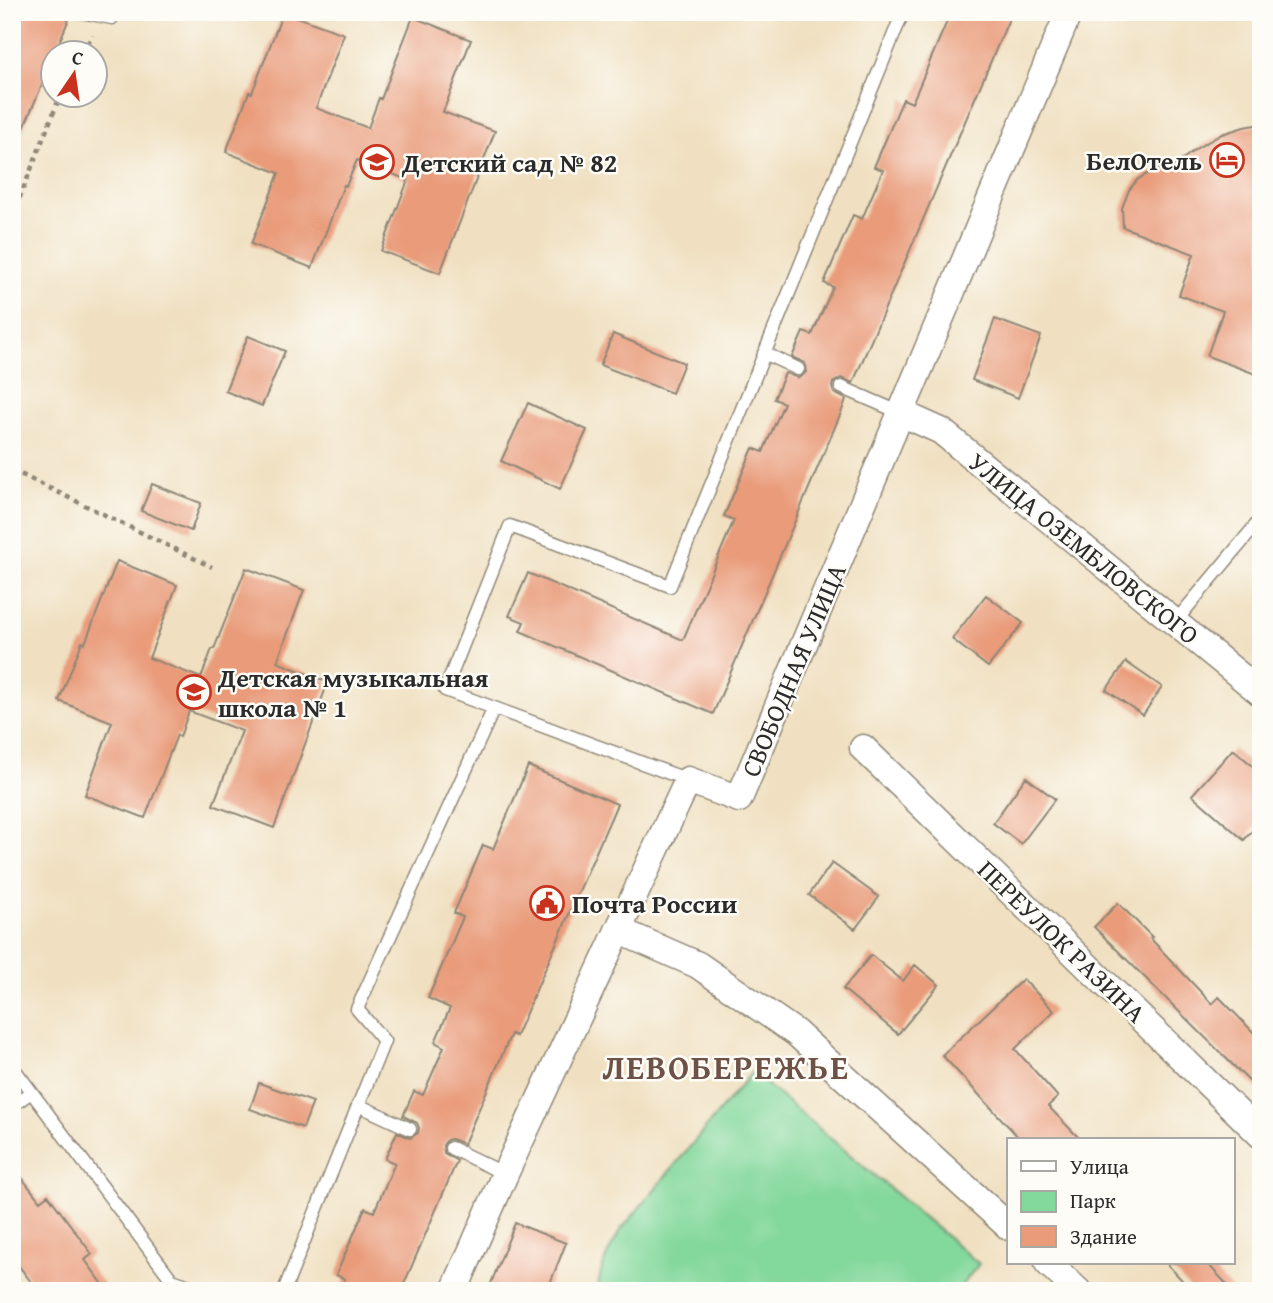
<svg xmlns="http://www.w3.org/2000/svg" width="1273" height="1303" viewBox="0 0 1273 1303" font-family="'Gentium Book Plus',serif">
<rect width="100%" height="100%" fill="#fdfcf7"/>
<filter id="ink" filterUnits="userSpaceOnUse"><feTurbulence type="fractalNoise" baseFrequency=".0143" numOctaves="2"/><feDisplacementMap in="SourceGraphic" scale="14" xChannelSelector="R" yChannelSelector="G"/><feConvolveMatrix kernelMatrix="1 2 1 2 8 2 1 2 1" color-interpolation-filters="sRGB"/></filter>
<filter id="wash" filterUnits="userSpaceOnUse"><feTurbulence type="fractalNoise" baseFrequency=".00686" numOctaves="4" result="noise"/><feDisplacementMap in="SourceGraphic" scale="28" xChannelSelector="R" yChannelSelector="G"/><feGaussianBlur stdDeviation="1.57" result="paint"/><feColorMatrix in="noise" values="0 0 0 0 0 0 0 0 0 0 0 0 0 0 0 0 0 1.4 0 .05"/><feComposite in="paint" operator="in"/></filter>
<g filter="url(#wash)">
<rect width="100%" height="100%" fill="#f0e0c1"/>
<path fill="#83d89b" stroke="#578263" stroke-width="2" d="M752 1072 979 1264 957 1291H598C599 1268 609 1251 620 1231Z"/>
<g id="blocks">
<path fill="#e99b7a" d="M12 12H72L55 52H52V59L48 71 12 155Z
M283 12 344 34 316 108 368 128 379 98 381 99 413 17 471 40 443 112 495 131 440 273 381 251 408 180 357 160 346 186 344 185 312 268 251 244 279 173 226 152 249 92 252 93Z
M951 12H1012L853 383 841 378 833 383 832 387 834 393 846 399 843 408 713 714 520 631 524 622 509 616 528 573 683 640 734 520 724 516 753 448 763 452 784 403 774 399 785 373 798 378 802 376 806 372 805 363 792 357 803 332 812 335 833 287 824 283 853 215 862 219 883 170 874 167 903 99 912 103Z
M1261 124V376L1207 356 1223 311 1179 295 1194 254 1123 227 1122 208 1129 190 1138 179 1149 173 1174 166 1197 148 1222 134 1244 127Z
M995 319 1041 336 1018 398 972 380Z
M613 334 684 363 672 393 600 365Z
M248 336 285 351 262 406 225 391Z
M528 403 587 430 560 489 501 461Z
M152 484 201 503 191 531 141 511Z
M117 561 177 585 149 658 201 678 212 649H214L246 568 304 590 277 662 328 682 274 828 213 805 242 731 189 711 180 737 177 735 145 818 85 795 112 722 59 701 82 642 85 643Z
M986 595 1023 623 988 667 952 639Z
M1126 662 1162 687 1143 715 1106 690Z
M1233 749 1261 773V821L1244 840 1192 795Z
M528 766 617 804 516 1036 511 1034 464 1144 451 1139 447 1140 443 1145 444 1153 457 1161 401 1291H340L345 1279 336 1275 365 1208 374 1212 395 1163 385 1159 397 1132 410 1138 418 1133 419 1128 417 1123 403 1116 414 1091 423 1095 444 1047 435 1042 450 1008 428 998 463 917 454 913 483 845 493 849Z
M1026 777 1055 799 1021 844 993 823Z
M832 863 879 897 855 929 809 895Z
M1118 903 1152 937 1150 938 1212 1004 1219 997 1261 1040V1093L1094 927Z
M871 955 903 981 915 965 939 985 898 1034 843 989Z
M1023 979 1054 1011 1015 1049 1058 1097 1048 1106 1081 1140H1021L942 1055Z
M259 1083 313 1102 303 1128 250 1109Z
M12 1165 40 1201 48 1195 92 1254 85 1260 108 1291H38L12 1257Z
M515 1223 566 1243 547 1291H488Z
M1166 1263H1207L1233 1291H1192Z"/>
</g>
</g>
<g filter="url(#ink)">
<use href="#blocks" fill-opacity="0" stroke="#8e8676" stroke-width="2"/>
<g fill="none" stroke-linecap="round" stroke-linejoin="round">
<g stroke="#8e8676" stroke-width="15">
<path id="service" d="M81 12 112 18 115 12
M764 353 798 369
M841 387 901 413
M1175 622 1261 519
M494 708 688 780
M12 1066 172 1280 204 1291
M358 1105 410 1129
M12 1106 31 1092
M451 1148 505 1174
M284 1291 384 1041 357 1009 494 708 445 690 510 526 670 586 903 12"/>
</g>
<g stroke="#8e8676" stroke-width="29">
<path id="minor" d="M901 413 941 431 1261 693
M863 748 1261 1135
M618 930 698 965 796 1033 1009 1227
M1048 1263 1078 1291
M454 1291 505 1174 688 780 739 799 1069 12"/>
</g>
<path stroke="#8e8676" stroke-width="4.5" stroke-dasharray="5 5" stroke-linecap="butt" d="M82 52 93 35
M12 217 61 94
M12 470 212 567"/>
<use href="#service" stroke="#fff" stroke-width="12"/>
<use href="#minor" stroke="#fff" stroke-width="26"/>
</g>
</g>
<defs>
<g id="hotel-ring" transform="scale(1.75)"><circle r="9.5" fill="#fdfcf7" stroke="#c8321e" stroke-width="1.5"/><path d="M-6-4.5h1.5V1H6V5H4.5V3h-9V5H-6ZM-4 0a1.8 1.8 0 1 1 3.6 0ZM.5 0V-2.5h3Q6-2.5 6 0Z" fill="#c8321e"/></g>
<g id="school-ring" transform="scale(1.75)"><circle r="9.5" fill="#fdfcf7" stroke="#c8321e" stroke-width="1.5"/><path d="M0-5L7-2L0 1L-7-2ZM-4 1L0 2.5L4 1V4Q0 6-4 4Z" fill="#c8321e"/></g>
<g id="civic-ring" transform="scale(1.75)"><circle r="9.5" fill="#fdfcf7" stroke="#c8321e" stroke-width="1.5"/><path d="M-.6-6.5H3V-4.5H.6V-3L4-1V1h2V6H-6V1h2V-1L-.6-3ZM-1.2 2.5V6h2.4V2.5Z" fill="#c8321e"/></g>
</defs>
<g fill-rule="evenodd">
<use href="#hotel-ring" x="1227" y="160"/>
<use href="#school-ring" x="377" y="162"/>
<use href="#school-ring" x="194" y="692"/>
<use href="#civic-ring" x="547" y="903"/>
</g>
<g text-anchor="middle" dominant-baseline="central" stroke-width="5" stroke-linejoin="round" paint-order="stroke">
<g font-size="26" font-weight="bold" fill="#2b2b2b" stroke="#fdfcf7" text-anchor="start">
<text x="1202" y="160" text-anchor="end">БелОтель</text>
<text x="402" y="162">Детский сад № 82</text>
<text x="218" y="677">Детская музыкальная<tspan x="218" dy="30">школа № 1</tspan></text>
<text x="572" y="903">Почта России</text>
</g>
<g font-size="26" fill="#2b2b2b" stroke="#fdfcf7">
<text transform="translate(1084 548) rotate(39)">УЛИЦА ОЗЕМБЛОВСКОГО</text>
<text transform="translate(793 670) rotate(-67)">СВОБОДНАЯ УЛИЦА</text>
<text transform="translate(1062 941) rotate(44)">ПЕРЕУЛОК РАЗИНА</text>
</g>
<g font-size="33" font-weight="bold" letter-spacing="2" fill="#6e5247" stroke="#fdfcf7">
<text x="726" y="1067">ЛЕВОБЕРЕЖЬЕ</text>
</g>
</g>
<rect width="1273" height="1303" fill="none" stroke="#fdfcf7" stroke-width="42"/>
<rect x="1007" y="1138" width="228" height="126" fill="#fdfcf7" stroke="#a9a8a5" stroke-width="2"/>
<rect x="1021" y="1161" width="35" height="10" fill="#ffffff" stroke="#a9a8a5" stroke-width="2"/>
<text x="1070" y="1174" font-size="21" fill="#2b2b2b">Улица</text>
<rect x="1021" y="1191" width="35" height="21" fill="#83d89b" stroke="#a9a8a5" stroke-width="2"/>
<text x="1070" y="1208" font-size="21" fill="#2b2b2b">Парк</text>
<rect x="1021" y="1226" width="35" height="21" fill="#e99b7a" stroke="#a9a8a5" stroke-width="2"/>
<text x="1070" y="1244" font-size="21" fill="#2b2b2b">Здание</text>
<g transform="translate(74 74) rotate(13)"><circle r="33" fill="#fdfcf7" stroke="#a9a8a5" stroke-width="2"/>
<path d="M0-5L12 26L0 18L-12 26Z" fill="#c8321e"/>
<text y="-10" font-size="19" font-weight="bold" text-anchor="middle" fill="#2b2b2b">С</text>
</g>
</svg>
